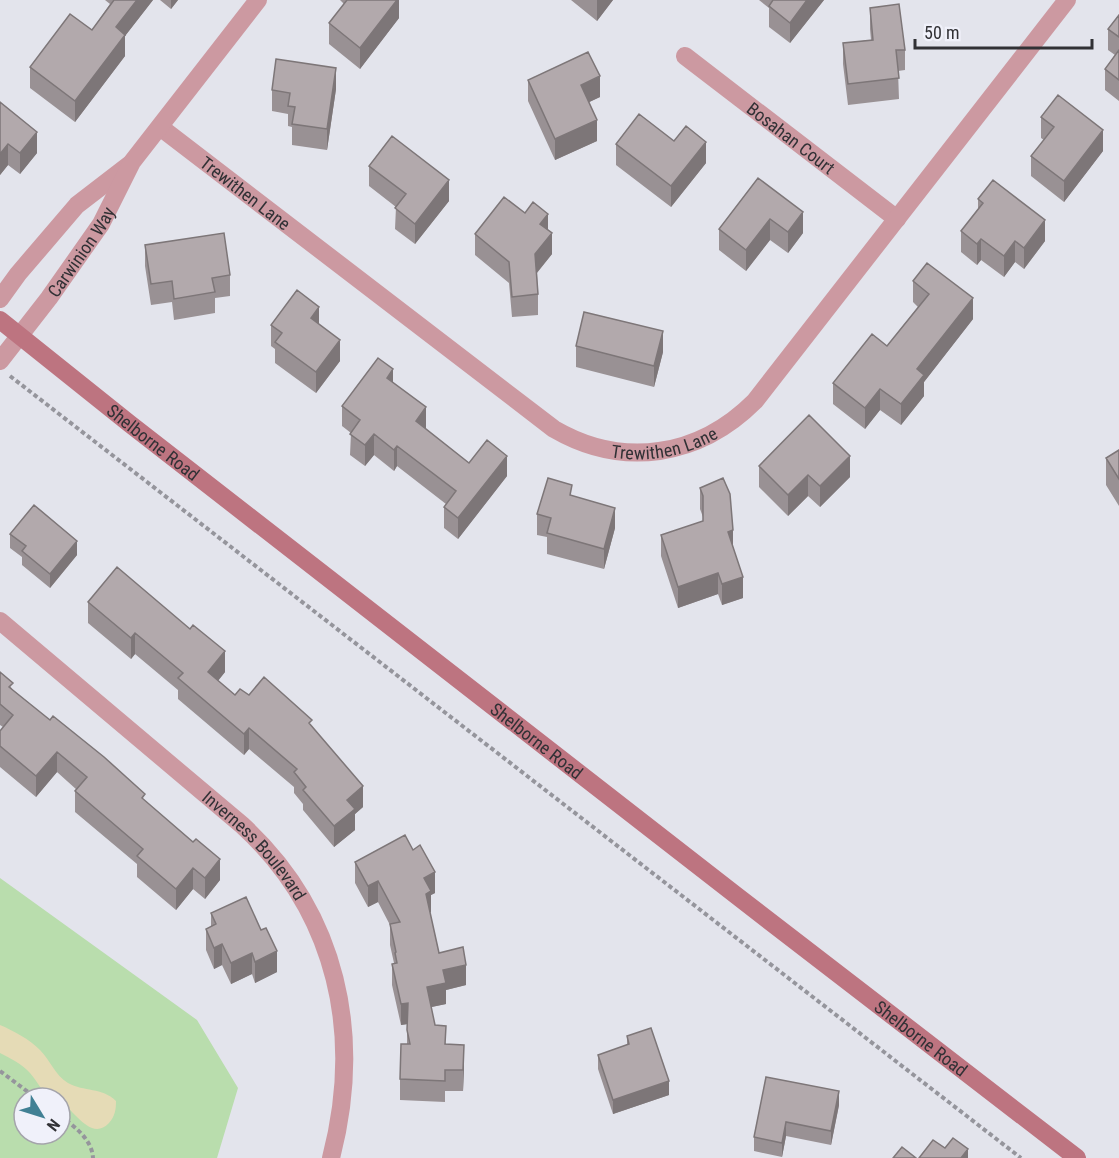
<svg xmlns="http://www.w3.org/2000/svg" width="1119" height="1158" viewBox="0 0 1119 1158" font-family="'Roboto Condensed',sans-serif">
<rect width="100%" height="100%" fill="#e3e4ec"/>
<path fill="#b9ddad" fill-rule="evenodd" d="M0 878 197 1020 238 1088 217 1158H0ZM24 1098H60V1134H24Z"/>
<path fill="#e5dbb6" d="M0 1025C14 1031 29 1039 40 1050 50 1060 55 1075 68 1083 84 1092 102 1087 116 1101 116 1110 115 1116 109 1123 91 1142 74 1110 60 1101V1098L48 1097C41 1089 36 1080 30 1073 22 1064 10 1058 0 1053Z"/>
<g fill="none" stroke-linecap="round" stroke-linejoin="round">
<path stroke="#95959c" stroke-width="4" stroke-dasharray="4.5 3" stroke-linecap="butt" d="M10 376 1021 1158
M0 1071 36 1098
M60 1116C74 1126 92 1139 93 1158"/>
<g stroke="#cc99a1" stroke-width="18">
<path id="s1" d="M685 56 897 219"/>
<path id="s2" d="M160 127 554 429C623 469 699 457 755 401L1067 0"/>
<path d="M0 299 18 274 77 205 129 165"/>
<path id="s3" d="M0 361 49 298 101 224 132 162 258 0"/>
<path id="s4" d="M0 621 242 825C338 913 363 1035 331 1158"/>
</g>
<path stroke="#bd7480" stroke-width="18" id="s5" d="M0 320 130 424 737 896 1077 1158"/>
</g>
<path fill="#999194" d="M105 0H153L125 36V56L75 122 30 88V67L92 30 110 4Z
M160 0H178L171 9Z
M340 0H399V18L360 69 329 44V23L344 4Z
M571 0H613L597 21Z
M759 0H824L790 43 769 27V8Z
M870 8 905 50V70L898 71 899 99 848 105 843 64V43L871 40 870 29Z
M1119 15V101L1105 90V69L1115 55 1108 50V29Z
M528 80 600 97 589 102 597 141 555 160 528 101Z
M336 89 327 150 292 145V127L288 126V114L272 111V90Z
M0 102 37 153 20 174 8 165 0 175Z
M1041 117 1103 151 1064 202 1031 176V156L1044 140 1041 138Z
M674 141 706 163 671 207 616 165V144Z
M369 166 449 201 415 244 395 229 396 207 369 186Z
M758 178 803 233 788 253 770 240 746 271 719 250V229Z
M978 199 1045 241 1024 269 1015 262 1004 277 981 260 977 265 961 252V231L978 209Z
M548 230 552 254 537 273 538 294V315L512 317 509 283 475 255V234Z
M145 245 230 275V296L215 298V313L174 320 172 302 151 305 145 266Z
M913 281 973 319 924 382V396L901 425 880 410 865 429 833 404V383L887 346 918 307 913 302Z
M319 324 340 361 316 393 275 363V349L271 346V325Z
M576 346 663 352 654 387 576 367Z
M393 383 426 429 469 463 507 476 458 539 444 528V507L446 504 397 466 394 471 374 455 365 466 350 455 351 433 342 426V406Z
M1119 450V506L1106 485V458Z
M759 466 850 477 820 507 808 496 788 516 759 487Z
M700 488 733 547 743 598 722 605 718 594 678 608 661 556V535L703 521V517L700 509Z
M572 495 615 528 604 569 547 554V537L537 535V514Z
M10 534 77 555 50 588 22 565V557L10 548Z
M88 602 225 672 218 681 235 695H249L312 727 363 807 355 814V830L334 847 303 810V804L294 793V787L249 749 244 755 178 699V690L135 654 131 659 88 623Z
M0 672 13 690 145 801 220 880 205 899 193 889 176 910 137 877V864L75 812V791L77 790 57 772 36 797 0 767V731L3 727 0 725Z
M355 862 435 893 431 895V912H430L439 953 466 985 446 990V1004L431 1007 435 1025 446 1044 464 1066 463 1091H445V1102L400 1100V1079L407 1044V1024L401 1025 392 985V964L394 963 390 945V925L378 902 368 907 355 883Z
M211 913 277 972 255 983 252 974 231 984 222 965 214 969 206 950V929L211 927Z
M627 1036 669 1095 613 1114 598 1069V1055L627 1045Z
M766 1077 839 1105 831 1145 786 1136 782 1157 754 1151V1137Z"/>
<path fill="#7d7678" d="M137 0H153L125 36V56L75 122V101L116 27Z
M171 0H178L171 9Z
M397 0H399V18L360 69V48Z
M597 0H613L597 21Z
M807 0H824L790 43V23Z
M336 68V89L327 150V129Z
M600 76V97L581 106V85Z
M597 120V141L555 160V139Z
M1103 130V151L1064 202V181Z
M37 132V153L20 174V153Z
M706 142V163L671 207V186Z
M8 144V165L0 175V154Z
M449 180V201L415 244V224Z
M803 212V233L788 253V232Z
M548 214V235L540 224Z
M770 219V240L746 271V250Z
M1045 220V241L1024 269V248Z
M552 233V254L535 275V254Z
M981 239V260L977 265V244Z
M1015 241V262L1004 277V256Z
M973 298V319L924 382V396L901 425V404L917 369Z
M319 307V328L311 318Z
M663 331V352L654 387V366Z
M340 340V361L316 393V372Z
M393 369V390L387 378Z
M880 389V410L865 429V408Z
M426 407V428L416 442V421Z
M374 434V455L365 466V445Z
M397 446V466L394 471V450Z
M507 456V476L458 539V518Z
M850 456V477L820 507V486Z
M808 475V496L788 516V495Z
M615 508V528L604 569V549Z
M733 530V551L728 532Z
M77 541V555L50 588V574Z
M718 573V594L678 608V587Z
M743 577V598L722 605V584Z
M135 633V654L131 659V638Z
M225 651V672L208 693V672Z
M249 728V749L244 755V734Z
M57 752V772L36 797V776Z
M363 786V807L355 814V830L334 847V826L347 800Z
M220 859V880L205 899V878Z
M193 868V889L176 910V889Z
M435 872V893L431 895V912L426 915 424 878Z
M378 881V902L368 907V886Z
M222 944V965L214 969V948Z
M277 951V972L255 983V962Z
M252 953V974L231 984V963Z
M466 965V985L446 990V1004L427 1008V987L443 970Z
M408 1003V1024L401 1025V1004Z
M464 1045V1066L463 1091V1070Z
M669 1081V1095L613 1114V1100Z
M839 1091V1105L831 1145V1131Z
M786 1122V1136L782 1157V1143Z
M968 1149V1158H961Z"/>
<path fill="#b2a9ac" stroke="#7d7678" stroke-width="1.5" d="M114 0H137L116 27 125 35 75 101 30 67 70 14 92 30Z
M347 0H397L360 48 329 23Z
M773 0H807L790 23 769 6Z
M899 4 905 50H896L899 78 848 84 843 43 873 40 870 8Z
M1119 15V37L1108 29Z
M1119 50V80L1105 69Z
M588 52 600 76 581 85 597 120 555 139 528 80Z
M276 59 336 68 327 129 292 124 295 107 288 106 290 93 272 90Z
M1058 95 1103 130 1064 181 1031 156 1054 127 1041 117Z
M0 102 37 132 20 153 8 144 0 154Z
M639 114 674 141 686 126 706 142 671 186 616 144Z
M392 136 449 180 415 224 395 208 406 194 369 166Z
M758 178 803 212 788 232 770 219 746 250 719 229Z
M993 180 1045 220 1024 248 1015 241 1004 256 981 239 977 244 961 231 983 203 978 199Z
M504 197 525 213 533 202 548 214 540 224 552 233 535 254 538 294 512 297 509 262 475 234Z
M224 233 230 275 212 278 215 292 174 299 172 281 151 284 145 245Z
M927 263 973 298 917 369 924 375 901 404 880 389 865 408 833 383 872 334 887 346 929 294 913 281Z
M297 290 319 307 311 318 340 340 316 372 275 342 282 333 271 325Z
M584 312 663 331 654 366 576 346Z
M378 358 393 369 387 378 426 407 416 421 469 463 487 440 507 456 458 518 444 507 456 491 397 446 394 450 374 434 365 445 350 434 360 420 342 406Z
M809 415 850 456 820 486 808 475 788 495 759 466Z
M1119 450V479L1106 458Z
M548 478 572 485 570 495 615 508 604 549 547 533 551 518 537 514Z
M723 478 730 494 733 530 728 532 743 577 722 584 718 573 678 587 661 535 703 521V496L700 488Z
M34 505 77 541 50 574 22 551 26 546 10 534Z
M117 567 190 629 193 625 225 651 208 672 235 695 240 689 249 695 264 677 312 720 309 723 363 786 347 800 355 809 334 826 303 790 306 787 294 772 297 769 249 728 244 734 178 678 183 673 135 633 131 638 88 602Z
M0 672 13 683 9 687 50 720 53 716 104 757 145 794 142 798 193 842 196 839 220 859 205 878 193 868 176 889 137 856 143 849 75 791 87 777 57 752 36 776 0 746V731L13 715 0 704Z
M405 835 413 850 420 845 435 872 424 878 431 891 426 894 439 953 463 947 466 965 443 970 446 983 427 987 435 1025 446 1026 445 1044 464 1045 463 1070H445V1081L400 1079 401 1044H410L407 1030 408 1003 401 1004 392 964 397 963 395 953 396 952 390 924 400 922 378 881 368 886 355 862Z
M246 897 261 930 266 928 277 951 255 962 252 953 231 963 222 944 214 948 206 929 216 924 211 913Z
M651 1028 669 1081 613 1100 598 1055 629 1044 627 1036Z
M766 1077 839 1091 831 1131 786 1122 782 1143 754 1137Z
M953 1138 968 1149 961 1158H919L933 1140 945 1148Z
M902 1147 916 1158H893Z"/>
<g text-anchor="middle" dominant-baseline="central" stroke-width="6" stroke-linejoin="round" paint-order="stroke">
<g font-size="18" fill="#313135" stroke="#f0f1fa">
<text stroke="none"><textPath href="#s1" startOffset="134">Bosahan Court</textPath></text>
<text stroke="none"><textPath href="#s2" startOffset="108">Trewithen Lane</textPath></text>
<text stroke="none"><textPath href="#s3" startOffset="136">Carwinion Way</textPath></text>
<text stroke="none"><textPath href="#s2" startOffset="612">Trewithen Lane</textPath></text>
<text stroke="none"><textPath href="#s5" startOffset="196">Shelborne Road</textPath></text>
<text stroke="none"><textPath href="#s5" startOffset="682">Shelborne Road</textPath></text>
<text stroke="none"><textPath href="#s4" startOffset="340">Inverness Boulevard</textPath></text>
<text stroke="none"><textPath href="#s5" startOffset="1168">Shelborne Road</textPath></text>
</g>
</g>
<g transform="translate(42 1116) rotate(128)"><circle r="28" fill="#f0f1fa" stroke="#a4a4ab" stroke-width="1.5"/>
<path d="M0-4.5L10 22L0 15L-10 22Z" fill="#418094"/>
<text y="-9" font-size="16" font-weight="bold" text-anchor="middle" fill="#313135">N</text>
</g>
<path d="M915 39v9h177v-9" fill="none" stroke="#313135" stroke-width="3"/>
<text x="924" y="39" font-size="18" fill="#313135" stroke="#f0f1fa" stroke-width="4.5" paint-order="stroke">50 m</text>
</svg>
